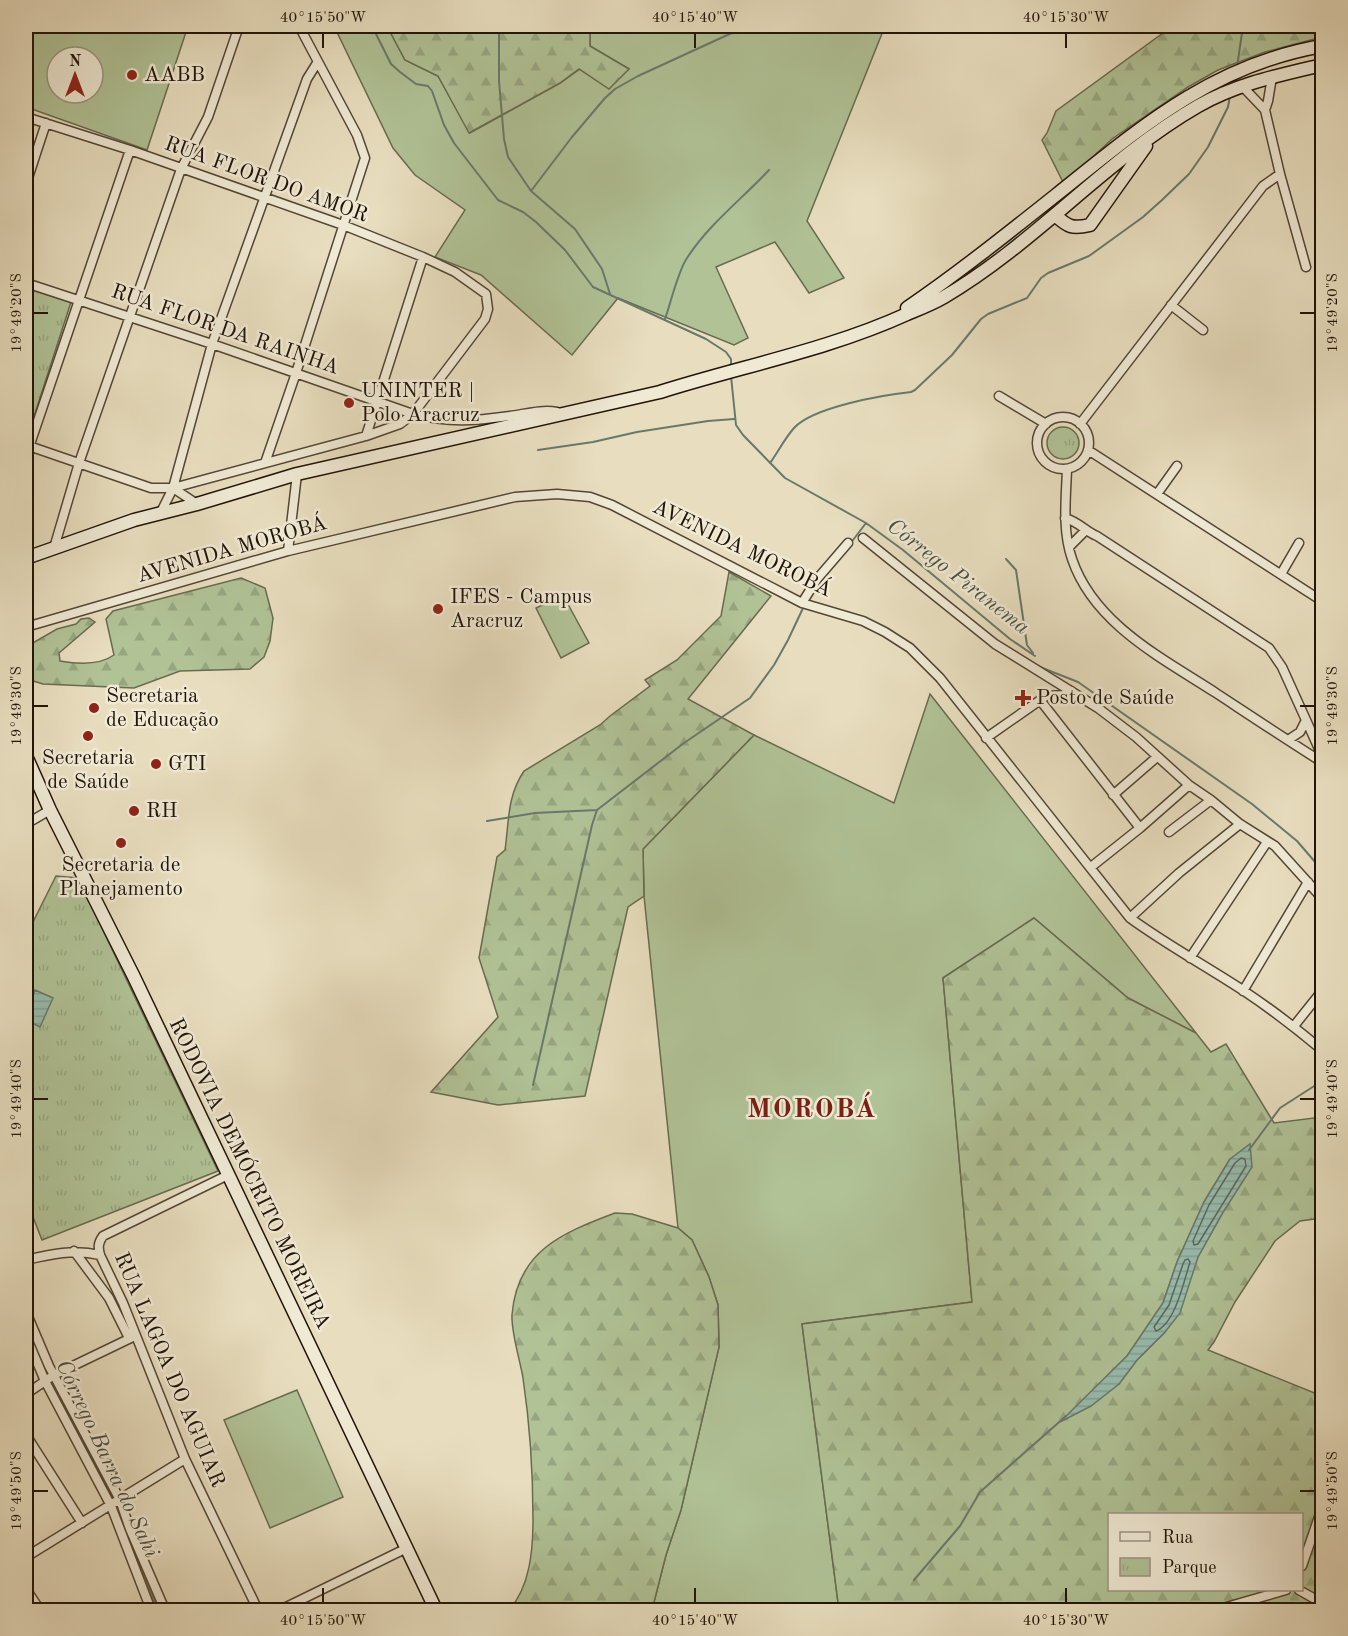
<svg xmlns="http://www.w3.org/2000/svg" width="1348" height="1636" viewBox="0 0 1348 1636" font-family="'Old Standard TT',serif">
<defs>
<pattern id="forest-firs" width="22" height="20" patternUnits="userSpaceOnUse" patternTransform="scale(1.5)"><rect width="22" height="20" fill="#b0c296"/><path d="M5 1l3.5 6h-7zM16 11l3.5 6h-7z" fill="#97a680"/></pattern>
<pattern id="park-tufts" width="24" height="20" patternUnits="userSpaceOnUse" patternTransform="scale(1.5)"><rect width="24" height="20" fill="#b0c296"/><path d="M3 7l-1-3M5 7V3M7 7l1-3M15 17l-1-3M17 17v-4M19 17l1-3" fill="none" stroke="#97a680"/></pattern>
<pattern id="water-rules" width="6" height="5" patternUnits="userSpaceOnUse" patternTransform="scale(1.5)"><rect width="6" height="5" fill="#98bcae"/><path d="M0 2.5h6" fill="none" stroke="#83a194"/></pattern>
</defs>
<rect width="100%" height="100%" fill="#e8debf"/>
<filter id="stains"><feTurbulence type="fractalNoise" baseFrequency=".00333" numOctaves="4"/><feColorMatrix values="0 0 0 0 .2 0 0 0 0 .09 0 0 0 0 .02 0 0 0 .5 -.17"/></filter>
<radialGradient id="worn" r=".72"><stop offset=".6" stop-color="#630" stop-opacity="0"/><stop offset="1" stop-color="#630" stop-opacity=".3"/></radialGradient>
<path fill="#b0c296" stroke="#686b50" stroke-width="1.5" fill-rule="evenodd" d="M26 26H188L147 150 26 107ZM57 57H93V93H57Z
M334 26H387L405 60 438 76 470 133 560 83 580 69 609 88 629 69 590 46V26H885L807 221 844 278 809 293 775 242 716 267 748 338 734 345 618 298 572 355 481 275 435 257 465 210 415 175 393 148Z
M563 595 589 643 561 658 536 608Z
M930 694 1196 1033 1128 998 1034 918 943 978 972 1302 802 1324 839 1610H652L666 1555 681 1510 719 1347 718 1305 709 1277 692 1240 678 1228 644 896 643 849 754 735 894 803Z
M297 1390 343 1497 270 1528 224 1420Z"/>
<path fill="url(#forest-firs)" stroke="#686b50" stroke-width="1.5" fill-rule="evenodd" d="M387 26H590V46L629 69 609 89 579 69 560 83 469 133 438 76 405 60Z
M1168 26H1322V37L1265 52 1218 70 1188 87 1112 139 1064 184 1042 140 1047 133 1056 111 1167 30Z
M729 572 771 596 688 699 754 735 643 849 644 896 628 907 585 1096 498 1105 431 1092 498 1017 479 958 497 857 505 850C509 822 507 796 524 771L600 725 610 716 650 686 645 680 677 660 721 616Z
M241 578 265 588 273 618 270 641 264 657 250 669 180 671 134 688 43 684 30 680 26 673V657L31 644 57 629 76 624 81 619 89 618 95 622 59 653 60 661C77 664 100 665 114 655L106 619 113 611Z
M1034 918 1128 998 1196 1033 1211 1052 1226 1044 1274 1123 1322 1117V1218L1300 1221 1275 1241 1235 1302 1214 1342 1208 1350 1322 1396V1610H839L802 1324 972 1302 943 978ZM1230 1159 1222 1214 1198 1257 1165 1332 1137 1360 1119 1384 1063 1420 1127 1356 1163 1303 1177 1262 1204 1202ZM1110 1514H1302V1590H1110Z
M615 1213 632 1214 678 1228 692 1240 709 1277 718 1305 719 1347 681 1510 666 1555 652 1610H509C530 1587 533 1550 533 1520 533 1472 530 1425 523 1378 520 1360 511 1332 512 1315 517 1251 562 1233 615 1213Z"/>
<path fill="url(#park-tufts)" stroke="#686b50" stroke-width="1.5" d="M26 288 71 302 30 429 26 427Z
M1047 443a16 16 0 1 1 32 0a16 16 0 1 1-32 0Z
M56 876 78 878 218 1171 42 1240 26 1199V936Z"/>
<path fill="url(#water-rules)" stroke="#68796c" stroke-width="1.5" d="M35 990 53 998 40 1027 26 1020V1013Z
M1250 1144 1252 1167 1222 1214 1198 1257 1180 1313 1165 1332 1137 1360 1119 1384 1091 1406 1060 1422 1127 1356 1163 1303 1177 1262 1204 1202 1230 1159Z"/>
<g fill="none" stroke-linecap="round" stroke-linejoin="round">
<path stroke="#5c685c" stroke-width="1.5" d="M1241 1158 1245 1159 1246 1166 1198 1244 1194 1245 1193 1241 1209 1205 1235 1163Z
M1188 1259 1190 1262C1184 1281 1175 1324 1156 1331L1154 1327 1169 1305 1183 1264 1185 1260Z"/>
<path stroke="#68796c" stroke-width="2" d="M372 26 391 64 400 72 416 84 428 86 432 91 444 125 454 143 498 200 523 212 536 222 565 250 593 287 706 339 726 352 731 359V368
M499 26V81L504 139 508 157 531 191 575 229 602 269 610 294
M1237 67 1243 26
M531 191 572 137 605 98 615 89 638 76 747 26
M665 319C671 302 678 271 687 258 709 224 742 199 769 170
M731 376 736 425 743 435 785 478 866 523 903 550 1010 639 1035 656
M538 450 593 442 637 432 708 421 734 419
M770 463C778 452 785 438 794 428 813 407 883 395 911 392L915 390 952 355 981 319 988 314 1027 298 1041 278 1048 273 1089 256 1143 217 1162 200 1189 174 1208 147 1228 107 1230 96
M850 544 866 523
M1006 559 1016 570 1027 645 1033 653
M1040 667 1078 682 1252 804 1297 841 1322 870
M487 821 535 813 597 810
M533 1085 592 825 597 810 684 743 750 698 774 665 788 640 804 606
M1249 1150 1280 1108 1322 1081
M102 1475 113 1500
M115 1505 158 1610
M914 1580 960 1526 980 1492 1066 1416"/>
<g stroke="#534636" stroke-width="11">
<path id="street" d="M1242 86 1265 110 1280 174 1306 267
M1265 110 1268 101 1272 77
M26 117 130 150 343 225 423 257 455 272 486 294 488 309 485 319 413 414 400 424 366 436 173 488H151L26 445
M26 184 46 123
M26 283 212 344 413 414C448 423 475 421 510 416 525 414 542 409 557 412
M1171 305 1203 330
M999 396 1046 424
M1037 443a26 26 0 1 1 52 0a26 26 0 1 1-52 0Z
M1080 424 1263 186 1280 174
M366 436 423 257
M1088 450 1322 601
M26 456 130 150
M265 463 296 373 365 158 357 135 299 26
M1067 469C1066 499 1062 530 1072 559 1094 624 1162 658 1216 693 1251 716 1287 740 1322 762
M173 488 197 504
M1157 494 1177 466
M161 512 173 488 212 344 307 79 317 63
M1065 518C1079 522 1085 531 1097 536L1269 648 1282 667 1320 751 1319 760
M863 538 995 644 1098 708 1136 737 1189 785 1211 800 1240 824 1275 846 1322 898
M1069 547 1085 531
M54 548 79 463 181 169 208 117 239 26
M288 551 297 474
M1281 574 1299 543
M802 603 817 579 848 543
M26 627 288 551 515 497 557 494 590 497 612 505 802 603 863 621 885 632 910 648 940 678 1130 918C1167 945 1206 966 1244 991 1271 1009 1297 1029 1322 1050
M1040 700 1140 828
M986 738 1046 696 1065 695 1071 691
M1288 740 1300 732 1306 720
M1113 795 1157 757
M26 824 50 810
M1169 832 1211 800
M1091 867 1140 828 1189 785
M1130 918 1179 873 1240 824
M1190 958 1267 842
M1243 991 1308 882
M1294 1026 1322 991
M228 1175 103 1236C98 1243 98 1247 100 1255L123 1303 185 1459 258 1610
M74 1251 109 1298 129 1338
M26 1260C51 1254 74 1249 100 1255
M26 1312 49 1366 120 1500 130 1529 165 1610
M26 1336 45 1381 111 1506 151 1610
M26 1394 54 1375 135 1336
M26 1435 82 1523
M26 1557 185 1459
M1302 1566 1322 1508
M26 1589 40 1610
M1299 1590 1322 1603
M280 1610 405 1549
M1216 1610 1286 1590"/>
</g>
<g stroke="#211409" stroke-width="15">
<path id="secondary" d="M1055 215C1068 227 1072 229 1090 225L1146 146
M907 308C958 273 1007 234 1056 195 1140 128 1212 65 1322 46
M26 558 134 520 197 504 297 474 660 392C742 366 828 350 907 314 919 309 932 304 944 297 1036 243 1106 159 1198 106 1236 84 1280 75 1322 65
M26 756 50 810 134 977 436 1610"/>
</g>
<use href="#street" stroke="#f0ead5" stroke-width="8"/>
<use href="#secondary" stroke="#f0ead5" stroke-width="12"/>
</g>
<path fill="none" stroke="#211409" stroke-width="2" d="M323 33V48M695 33V48M1066 33V48M33 313H48M1300 313H1315M33 706H48M1300 706H1315M33 1099H48M1300 1099H1315M33 1491H48M1300 1491H1315M323 1588V1603M695 1588V1603M1066 1588V1603"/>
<g fill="#8f2418" stroke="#f0ead5" stroke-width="2">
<circle cx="132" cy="75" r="6"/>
<circle cx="349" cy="403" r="6"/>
<circle cx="438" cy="609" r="6"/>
<path d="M1020 689h6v6h6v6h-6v6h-6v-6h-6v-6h6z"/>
<circle cx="94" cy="708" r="6"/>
<circle cx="88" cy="736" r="6"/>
<circle cx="156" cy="764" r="6"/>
<circle cx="134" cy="811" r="6"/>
<circle cx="121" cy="843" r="6"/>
</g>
<g text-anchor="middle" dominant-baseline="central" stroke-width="5" stroke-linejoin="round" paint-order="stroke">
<g font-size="21" fill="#211409" stroke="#f0ead5" text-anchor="start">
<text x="144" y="75">AABB</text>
<text x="361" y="391">UNINTER |<tspan x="361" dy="24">Polo Aracruz</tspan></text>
<text x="450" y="597">IFES - Campus<tspan x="450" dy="24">Aracruz</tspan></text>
<text x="106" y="696">Secretaria<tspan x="106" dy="24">de Educação</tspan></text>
<text x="1036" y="698">Posto de Saúde</text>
<text x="88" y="758" text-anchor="middle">Secretaria<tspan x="88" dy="24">de Saúde</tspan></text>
<text x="168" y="764">GTI</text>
<text x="146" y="811">RH</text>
<text x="121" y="865" text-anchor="middle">Secretaria de<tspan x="121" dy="24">Planejamento</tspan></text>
</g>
<g font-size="21" fill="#211409" stroke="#f0ead5">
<text transform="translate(266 180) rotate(20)">RUA FLOR DO AMOR</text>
<text transform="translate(225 330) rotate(19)">RUA FLOR DA RAINHA</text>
<text transform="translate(742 549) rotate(26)">AVENIDA MOROBÁ</text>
<text transform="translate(232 550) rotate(-16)">AVENIDA MOROBÁ</text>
<text transform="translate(249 1174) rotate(64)">RODOVIA DEMÓCRITO MOREIRA</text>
<text transform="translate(169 1370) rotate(67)">RUA LAGOA DO AGUIAR</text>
</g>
<g font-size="22" font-style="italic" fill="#4b4f43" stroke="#f0ead5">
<text transform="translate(958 577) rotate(38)">Córrego Piranema</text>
<text transform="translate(107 1459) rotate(65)">Córrego Barra do Sahi</text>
</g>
<g font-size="27" font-weight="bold" letter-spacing="1.5" fill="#7a1f14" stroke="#f0ead5">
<text x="812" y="1109">MOROBÁ</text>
</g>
</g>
<rect width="1348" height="1636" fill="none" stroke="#e8debf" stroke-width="66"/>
<rect x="1108" y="1513" width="195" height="78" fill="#f0ead5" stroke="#9d9483" stroke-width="1.5"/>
<rect x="1120" y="1532" width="30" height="9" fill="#f0ead5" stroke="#9d9483" stroke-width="1.5"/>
<text x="1162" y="1543" font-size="18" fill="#211409">Rua</text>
<rect x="1120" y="1558" width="30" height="18" fill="url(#park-tufts)" stroke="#9d9483" stroke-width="1.5"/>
<text x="1162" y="1573" font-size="18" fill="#211409">Parque</text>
<g transform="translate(75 75)"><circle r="28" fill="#f0ead5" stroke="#9d9483" stroke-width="1.5"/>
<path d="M0-4.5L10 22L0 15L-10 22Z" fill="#8f2418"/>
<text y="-9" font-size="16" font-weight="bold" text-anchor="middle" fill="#211409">N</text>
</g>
<rect x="33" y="33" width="1282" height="1570" fill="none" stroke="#211409" stroke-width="2"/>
<g font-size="15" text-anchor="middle" fill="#211409">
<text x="323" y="22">40°15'50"W</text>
<text x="695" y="22">40°15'40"W</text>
<text x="1066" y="22">40°15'30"W</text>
<text transform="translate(16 313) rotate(-90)" y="5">19°49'20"S</text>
<text transform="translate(1332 313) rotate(-90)" y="5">19°49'20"S</text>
<text transform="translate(16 706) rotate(-90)" y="5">19°49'30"S</text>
<text transform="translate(1332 706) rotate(-90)" y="5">19°49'30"S</text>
<text transform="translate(16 1099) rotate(-90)" y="5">19°49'40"S</text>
<text transform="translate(1332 1099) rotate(-90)" y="5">19°49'40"S</text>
<text transform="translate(16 1491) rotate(-90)" y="5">19°49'50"S</text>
<text transform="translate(1332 1491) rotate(-90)" y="5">19°49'50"S</text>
<text x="323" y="1625">40°15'50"W</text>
<text x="695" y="1625">40°15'40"W</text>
<text x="1066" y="1625">40°15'30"W</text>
</g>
<rect width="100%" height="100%" filter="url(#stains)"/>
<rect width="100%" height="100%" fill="url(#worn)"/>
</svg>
